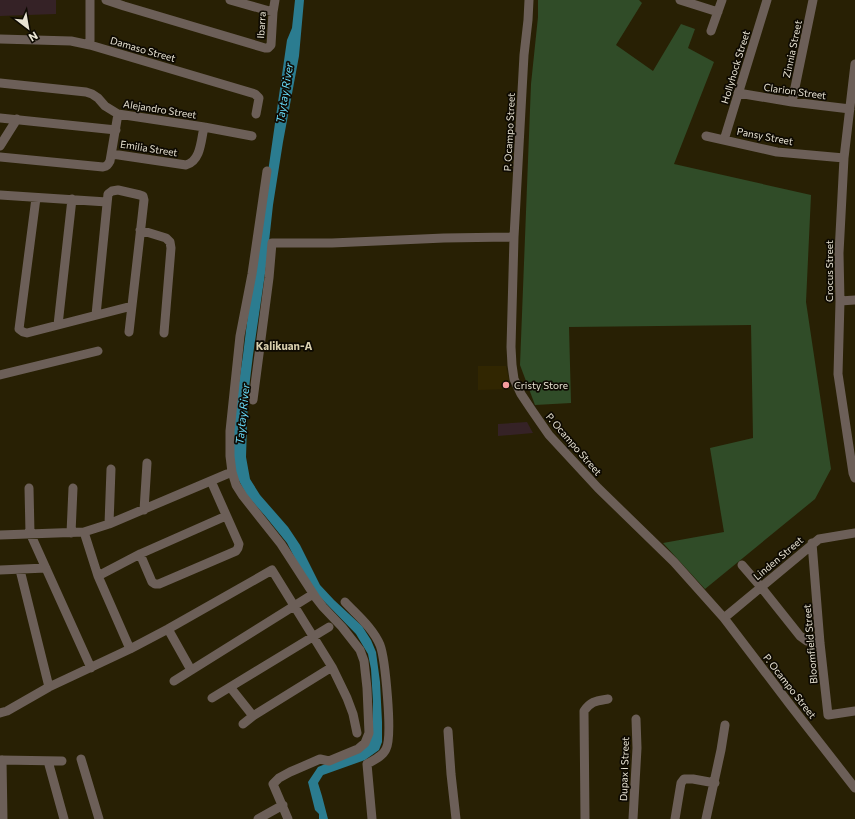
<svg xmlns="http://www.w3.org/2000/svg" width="855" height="819" viewBox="0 0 855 819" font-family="Commissioner,sans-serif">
<rect width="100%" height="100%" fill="#282004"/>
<path fill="#352226" d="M0 0H56V14L0 16Z
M527 422 533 433 498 436V424Z"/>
<path fill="#312601" d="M478 366H506L511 389 478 390Z"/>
<path fill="#304c28" d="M538 0H639L642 3 616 45 653 71 681 24 695 29 688 48 714 62 674 164 811 195 806 302 831 469 815 499 705 589 663 543 724 532 710 448 753 438 751 325 569 327 571 403 535 405 520 365 531 84 538 17Z"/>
<path fill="#2b7c90" d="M295 0H304L299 56 283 142 273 205 267 260 253 355 248 396 246 457 250 479 260 495 288 527 300 545 320 585 334 600 362 626 371 640 376 652 380 682 382 722V742L379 750 365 760 323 775 318 783 322 796 328 819H319V814L315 810 308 782 318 767 350 754 372 733 373 702 371 669 368 654 356 634 317 594 301 570 287 543 266 517 246 494 236 475 232 447 237 396 243 355 251 290 287 40 292 28Z"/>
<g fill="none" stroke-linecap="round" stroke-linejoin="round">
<path stroke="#6c5f58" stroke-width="9" d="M90 0V45
M106 0 124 6 265 48H268L271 45 273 12 275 0
M230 0 273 12
M529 0 528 20 524 55 514 237 511 347 512 365 514 379 521 394 531 409 549 435 598 488 674 562 724 618 791 706 855 788
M680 0 718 12
M711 31 722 0
M0 39 71 41 90 45 255 94 259 98 256 114
M855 64 844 158 839 253 840 301 838 374 853 473 855 478
M0 83 86 92 92 94 98 98 105 106 118 114 204 127 252 136
M738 93 792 102 850 109
M792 102 813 0
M0 118 116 130
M706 136 777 152 844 158
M724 140 767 0
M0 146 17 119
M112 154 186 165C201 161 201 140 204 127
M0 157 103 167C107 166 108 165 110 161L118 114
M267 171 252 274 240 336 230 431V456L232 472 236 485 243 496 281 544 316 598 323 607 342 627 360 650 364 661 367 688 369 733 365 743 358 749 329 761 320 759 290 772 279 778 273 784 288 819
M0 195 107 202
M36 198 19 329 23 332 27 333 132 306
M140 230 166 238 170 242 171 248 164 333
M840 301 855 300
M96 315 108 194 112 191 118 190 140 195 143 196 144 200 129 332
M58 325 72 199
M0 375 98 351
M253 400 269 278 272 243H332L444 238 514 237
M29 488 30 533 91 668
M144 510 147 463
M109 524 111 469
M84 532 98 576 130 649
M71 533 73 488
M0 535 84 532 109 524 227 474
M812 543 820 643 828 715 855 711
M140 554 152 582 155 584H159L236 551 238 548 239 544 211 481
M742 565 761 587 800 636 807 641 820 643
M0 570 46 568
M20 570 49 687
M98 576 140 554 226 516
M345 602C357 615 373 628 380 645 385 658 393 737 386 749 383 756 374 760 367 764L372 819
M724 618 819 539 855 533
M168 629 191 670
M174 681 310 596
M230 687 253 716
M212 698 329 627
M0 713 7 711 49 687 130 649 168 629 272 570 332 667 347 698 353 714 357 733
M243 724 253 716 332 667
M448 731 451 774 456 819
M81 759 99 819
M0 760 62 761
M2 760 3 819
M48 761 64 819
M258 819 283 805
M585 819 584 711C591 701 596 701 608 699
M633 819 637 748 636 719
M675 819 681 783 684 779H693L715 783
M706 819 721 750 725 725"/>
</g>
<circle fill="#f59b9e" stroke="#0e0a02" stroke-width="1.5" cx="506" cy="385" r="4"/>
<g text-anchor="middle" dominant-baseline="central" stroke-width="3.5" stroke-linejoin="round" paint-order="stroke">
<g font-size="10" fill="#e8e3d3" stroke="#0e0a02">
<text transform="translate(261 25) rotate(-86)">Ibarra</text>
<text transform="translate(143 49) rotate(16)">Damaso Street</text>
<text transform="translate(792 49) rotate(-78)">Zinnia Street</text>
<text transform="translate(735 67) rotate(-73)">Hollyhock Street</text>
<text transform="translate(795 91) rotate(8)">Clarion Street</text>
<text transform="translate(160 109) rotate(9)">Alejandro Street</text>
<text transform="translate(509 132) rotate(-87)">P. Ocampo Street</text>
<text transform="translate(765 136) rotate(11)">Pansy Street</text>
<text transform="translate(149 148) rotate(9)">Emilia Street</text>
<text transform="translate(829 271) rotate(-90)">Crocus Street</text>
<text transform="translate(574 444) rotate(49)">P. Ocampo Street</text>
<text transform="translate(778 558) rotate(-40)">Linden Street</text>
<text transform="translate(810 644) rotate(-95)">Bloomfield Street</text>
<text transform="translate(790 686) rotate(52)">P. Ocampo Street</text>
<text transform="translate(624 769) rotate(-88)">Dupax I Street</text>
</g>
<g font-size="10" fill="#e8e3d3" stroke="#0e0a02" text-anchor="start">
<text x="514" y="385">Cristy Store</text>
</g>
<g font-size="11" font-style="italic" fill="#69dcfa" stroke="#0e0a02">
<text transform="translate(284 93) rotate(-81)">Taytay River</text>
<text transform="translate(242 414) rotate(-84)">Taytay River</text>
</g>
<g font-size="11" font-weight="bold" fill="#d9cfae" stroke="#0e0a02">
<text x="284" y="345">Kalikuan-A</text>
</g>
</g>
<g transform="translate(28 28) rotate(149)" stroke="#0e0a02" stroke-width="3" paint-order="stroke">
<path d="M0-3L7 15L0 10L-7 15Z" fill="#e8e3d3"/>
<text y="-6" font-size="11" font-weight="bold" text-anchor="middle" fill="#e8e3d3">N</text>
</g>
</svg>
